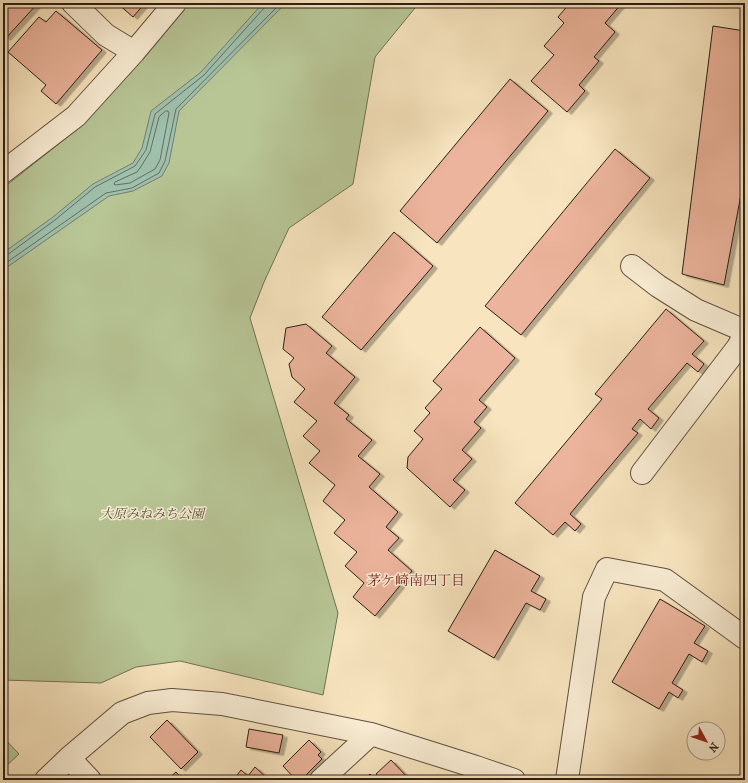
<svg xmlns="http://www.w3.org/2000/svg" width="748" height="783" viewBox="0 0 748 783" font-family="'IM FELL French Canon','Noto Serif JP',serif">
<defs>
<filter id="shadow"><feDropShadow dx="4.5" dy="2.5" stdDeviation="0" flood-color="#0004"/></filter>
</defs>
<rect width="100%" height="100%" fill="#f8e5bf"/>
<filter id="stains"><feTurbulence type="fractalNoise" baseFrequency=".005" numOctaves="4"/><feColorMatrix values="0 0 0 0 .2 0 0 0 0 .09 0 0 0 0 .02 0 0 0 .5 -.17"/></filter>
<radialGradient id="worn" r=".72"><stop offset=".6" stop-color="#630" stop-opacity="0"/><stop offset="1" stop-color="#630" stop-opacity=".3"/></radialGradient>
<path fill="#b8c696" stroke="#717256" d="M188 3H419L375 57 353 184 289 228 264 282 250 318 338 613 323 695 180 661 136 667 101 683 3 680V188L80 127Z
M3 737 19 754 3 769Z"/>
<path fill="#9fc0ac" stroke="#707f70" d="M263 3H286L179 111 169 163 162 176 133 191 109 196 3 270V253L53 217 93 184 133 163 142 148 151 111 201 72Z"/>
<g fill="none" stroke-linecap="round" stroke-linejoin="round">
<path stroke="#646f61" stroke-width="1" d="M166 111H168L169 113 160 160 155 169 130 183 115 185 114 184 115 182 137 172 140 168 150 152 159 117Z
M3 256 7 255 55 220 95 187 135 166 146 150 155 114 204 75 265 7 266 3
M3 265 106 193 132 188 159 173 165 161 176 109 281 3"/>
</g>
<path fill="#ecb49c" stroke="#2a1e16" filter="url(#shadow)" d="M8 3H38L6 38 3 35V8Z
M117 3H145L133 17Z
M570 3H622L605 23 615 32 594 57 599 61 579 85 585 91 567 112 531 81 554 55 544 46 564 23 558 17Z
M56 11 102 50 56 104 41 91 46 85 8 52 39 17 46 22Z
M713 26 745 31V173L724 285 682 274Z
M510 79 548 111 437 243 400 211Z
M615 149 650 178 521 335 485 306Z
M394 232 433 266 361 350 322 317Z
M666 309 704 341 692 354 704 364 698 372 687 363 648 409 659 418 651 429 640 419 632 429 638 433 570 514 581 524 575 531 565 522 553 535 515 503 602 399 595 394Z
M306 324 332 346 326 353 355 377 334 403 349 415 346 419 372 440 358 456 380 474 369 487 398 512 386 527 399 538 388 550 412 571 375 616 353 597 364 583 345 566 357 552 334 533 345 520 323 501 335 485 309 463 320 451 303 436 317 421 294 402 305 389 292 377 289 364 294 358 283 349 286 328Z
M480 327 515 358 479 400 487 407 474 422 481 428 462 450 472 459 453 480 465 490 450 507 407 468 408 457 423 439 414 431 430 413 425 408 442 389 433 381Z
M495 550 540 576 531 591 546 599 540 610 526 603 494 658 448 631Z
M660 599 705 626 694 643 708 651 702 662 689 654 672 683 683 690 678 698 669 692 659 709 612 682Z
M167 720 198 752 181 769 150 737Z
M249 729 283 735 279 753 246 747Z
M309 740 321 752 318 755 322 759 301 780H296L283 766Z
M391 760 410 780H382L376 774Z
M255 767 269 780H233L241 770 248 776Z
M176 772 183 780H167Z
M370 774 375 780H363Z"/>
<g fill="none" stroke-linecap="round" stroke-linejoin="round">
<g stroke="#5e5040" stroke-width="24">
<path id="minor" d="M73 3 106 35 134 52
M3 172 76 116 134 52 175 3
M632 266 658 286 696 310 745 331
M642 473 738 347 745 334
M69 758 90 780
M46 780 69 758 122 713 148 703 172 700 222 704 371 734 476 767 514 780
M321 780 371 734
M567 780 594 597 607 569 665 580 745 638"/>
</g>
<use href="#minor" stroke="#faeed5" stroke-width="22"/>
</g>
<g text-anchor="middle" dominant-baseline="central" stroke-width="3" stroke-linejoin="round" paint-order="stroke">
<g font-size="13" font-style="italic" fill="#55503c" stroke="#faeed5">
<text x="152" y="513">大原みねみち公園</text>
</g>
<g font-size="14" fill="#7a1f14" stroke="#faeed5">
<text x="416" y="580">茅ケ崎南四丁目</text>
</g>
</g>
<rect width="748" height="783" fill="none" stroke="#f8e5bf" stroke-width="16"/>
<rect x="4" y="4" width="740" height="775" fill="none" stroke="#2a1e16" stroke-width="2"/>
<rect x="8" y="8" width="732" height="767" fill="none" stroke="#2a1e16"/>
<g transform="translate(706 741) rotate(130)"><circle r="19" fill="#faeed5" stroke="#a79b89"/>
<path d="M0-3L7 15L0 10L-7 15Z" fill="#8f2418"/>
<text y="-6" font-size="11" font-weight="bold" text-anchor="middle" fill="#2a1e16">N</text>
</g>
<rect width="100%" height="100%" filter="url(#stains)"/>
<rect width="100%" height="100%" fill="url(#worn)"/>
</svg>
